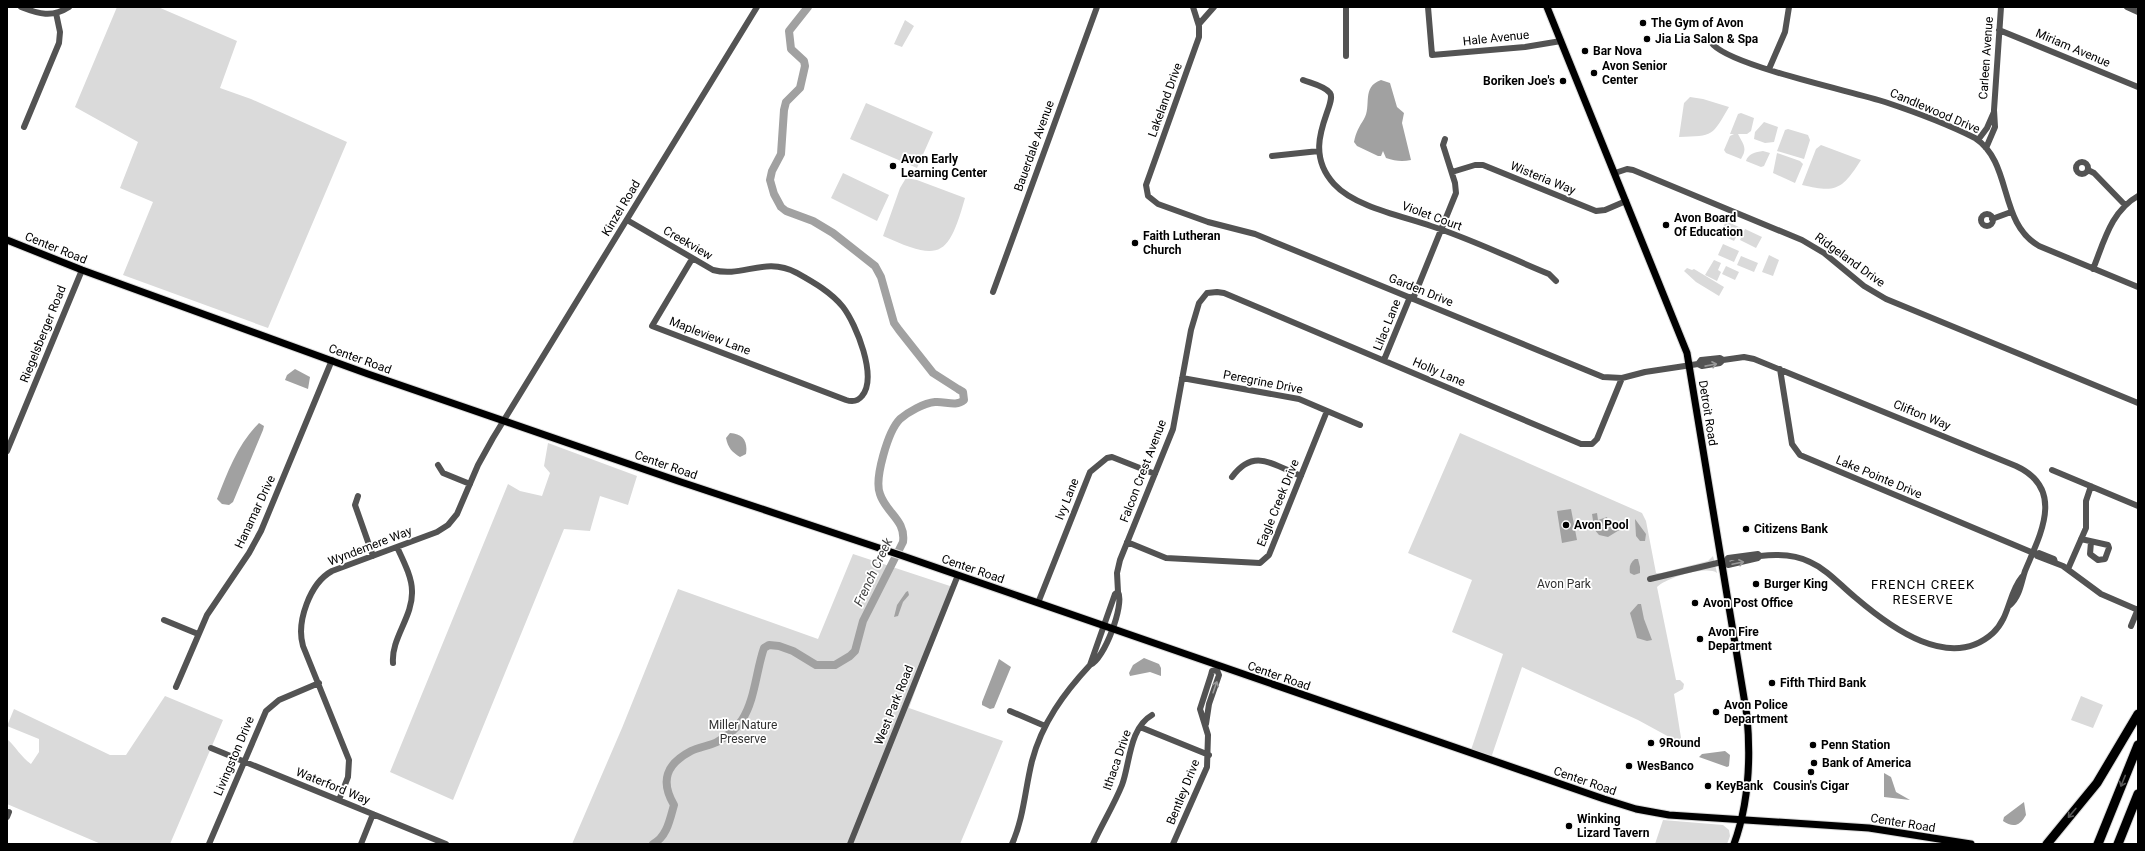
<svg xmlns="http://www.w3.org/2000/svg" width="2145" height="851" viewBox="0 0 2145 851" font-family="Roboto,sans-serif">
<rect width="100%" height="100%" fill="#fff"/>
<path fill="#dadada" d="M117 7H158L237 41 220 88 251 99 347 142 268 328 123 275 153 202 120 188 138 142 75 107Z
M905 20 914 26 902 47 894 44Z
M1690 97 1703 99 1729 107C1712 136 1714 136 1679 137L1684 103Z
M866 103 933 132 917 168 850 139Z
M1741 113 1754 118 1751 131 1747 134H1738C1743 144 1748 148 1741 159L1726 153 1724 150 1730 136 1734 134H1730L1738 114Z
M1764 122 1778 127 1774 142 1765 143 1754 139 1755 132Z
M1788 129 1808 135 1810 140 1804 159 1777 151 1785 130Z
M1821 145 1861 160C1842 190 1836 193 1802 185L1816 149Z
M1763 151 1770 153 1764 166 1761 167 1746 161C1748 154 1755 152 1763 151Z
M1777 153 1800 161 1803 164 1795 183 1773 173Z
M843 173 889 195 877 221 831 198Z
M906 178 917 180 965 198C948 259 939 261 883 236L900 188Z
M1726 221 1741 228 1734 241 1720 234Z
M1745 229 1762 237 1756 248 1740 240Z
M1723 244 1739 251 1734 262 1718 255Z
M1769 255 1779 260 1773 276 1762 272Z
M1741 256 1758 263 1754 272 1737 265Z
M1714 260 1721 263 1718 270 1721 272 1717 281 1705 275Z
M1726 266 1739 272 1735 280 1722 274Z
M1687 268 1692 270 1694 269 1724 287 1719 296 1696 282 1684 271Z
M1460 433 1642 513 1646 521 1656 573H1661L1708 561 1713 556 1717 573C1707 565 1666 578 1657 587L1676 680H1680L1684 684 1683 689 1674 694 1682 744 1638 720 1522 667 1491 758 1471 750 1503 654 1452 632 1472 580 1408 553Z
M548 443 637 476 628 505 600 496 590 531 564 529 453 800 390 772 508 484 520 491 542 496 550 473 544 466Z
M853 554 953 587 909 708 1003 741 960 844H572L622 728 678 589 818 639Z
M165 696 223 720 170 844H101L7 804V739C16 747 21 757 31 764L39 752V739L7 726 14 709 110 755H126Z
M2081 696 2103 705 2093 728 2071 720Z
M1663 820 1723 825 1729 830 1730 836 1727 844H1655Z"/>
<path fill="#a1a1a1" d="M1381 80 1390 83 1397 107 1404 113 1402 123 1411 160C1402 162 1395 161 1386 158L1383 151 1381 156H1378L1357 146 1354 142C1356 132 1359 127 1364 119 1372 106 1361 87 1381 80Z
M295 369 310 377 308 389 285 380 287 375Z
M259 423 264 426 263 430 233 502 229 505 222 504 217 499C228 471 238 444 259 423Z
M730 433C743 434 748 441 746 454L740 457C732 452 728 448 726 438Z
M1571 509 1577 540 1562 543 1557 511Z
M1597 513 1598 520 1607 517 1609 526 1615 525 1621 529 1608 537 1599 535 1594 529 1607 526 1594 527 1592 514Z
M1635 519 1646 534 1645 541H1640L1636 536Z
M1635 559H1638L1640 567V573L1634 575 1630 573C1629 567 1630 563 1635 559Z
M908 591 909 595 903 602 898 616 894 617 897 605 906 592Z
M1638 604H1641L1644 619 1652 640 1647 641 1637 638 1630 613Z
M1144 658 1159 664 1161 668V676L1150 672 1130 676 1129 673 1133 665Z
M999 659 1011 667 994 708 990 709 982 705V702Z
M1725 751 1730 755 1729 766 1727 767 1699 757 1702 754Z
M1884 773 1891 777 1896 792 1910 800 1884 797Z
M2024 802 2026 815C2020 826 2013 828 2003 821L2004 817Z"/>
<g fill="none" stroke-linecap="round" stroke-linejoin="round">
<path stroke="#a1a1a1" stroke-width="8" d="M653 844C667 837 670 819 674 805 660 781 666 764 691 751 699 747 709 746 717 742 726 737 736 729 742 720 755 700 756 671 764 648L769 645 779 646 793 651 816 665H835L850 656 855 651 863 621 903 542C906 520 886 513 880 494 874 479 888 431 900 419 908 412 924 403 935 402 945 401 956 407 964 400L963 392 958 389 933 373 899 330 894 323 881 277 875 266 833 233 813 221 786 211 781 207 774 194 770 180 772 171 781 154 784 110 786 102 800 88 805 66 804 61 791 49 789 31 808 7"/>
<g stroke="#dbdbdb" stroke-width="9">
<path id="major" d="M1547 7 1687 353 1747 716C1751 760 1749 803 1734 844
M7 240 82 270 368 374 678 481 903 556 1604 799 1636 809 1669 815 1869 828 1971 844"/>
</g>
<g stroke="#dbdbdb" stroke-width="11">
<path id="highway" d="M2047 844 2097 783 2138 714
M2098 844 2138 745
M2118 844 2138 794"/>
</g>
<path stroke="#535353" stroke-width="6" d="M21 7C39 14 52 18 69 7
M1193 7 1199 26V37L1146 185 1148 196 1158 204 1208 222 1255 234 1603 377 1622 378 1645 372 1698 364
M1346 7V56
M1428 7 1432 55 1525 47 1561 41
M2127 7 2138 12
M1199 24 1214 7
M1999 30 2138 87
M1711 42C1725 65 1852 91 1885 102 1915 112 1947 124 1975 138 2013 163 1998 223 2039 246L2138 287
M1769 69 1785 32 1789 7
M1303 80C1310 83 1325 86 1330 93 1338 104 1299 146 1334 184 1355 207 1402 216 1431 226 1471 239 1510 258 1549 274L1556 281
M24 127 59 43 60 32 56 13
M1978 140 1987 128 1994 112
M1986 148 1995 127 1994 110 2001 7
M1272 156 1319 151
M2076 168a6 6 0 1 1 12 0a6 6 0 1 1-12 0Z
M2088 170 2094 173 2125 205
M1452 172 1475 165H1483L1596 211 1605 210 1626 201
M1615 173 1627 169 1633 170 1802 240 1824 253 1864 286 1886 299 2138 403
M1981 220a6 6 0 1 1 12 0a6 6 0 1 1-12 0Z
M1992 219 2011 212
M627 220 713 270C743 278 764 256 797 273 813 282 831 292 843 307 856 324 878 377 862 396 858 401 852 402 846 400L652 326 692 259
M2093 269C2104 242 2111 211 2138 196
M993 292 1097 7
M1413 299 1456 193 1455 183 1443 145 1445 139
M1384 360 1410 297
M1723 360 1720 363 1702 366 1698 364 1701 360 1720 358 1723 360 1744 357 1754 359 2016 466C2066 489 2040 535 2025 571 2021 583 2020 596 2010 605
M1780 369 1792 444 1800 455 2036 554
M1182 378 1299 399 1360 425
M7 451 82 270
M438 465 443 473 470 484
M2052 470 2138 506
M1232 477C1254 447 1273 465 1301 476
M358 496 355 505 373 556
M2081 539 2108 545 2109 548 2105 559 2098 560 2090 554 2091 542
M1127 542 1166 558 1260 563 1269 555 1327 411
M1760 556 1758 558 1728 565 1726 561 1728 558 1758 554 1760 556C1777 554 1794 554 1810 562 1828 570 1841 586 1856 598 1890 627 1950 672 1993 633 2010 617 2008 594 2022 577
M2055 562 2054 559 2039 553 2036 554 2037 556 2063 566 2101 594 2138 610
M2068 569 2086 528V501L2091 486
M1650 579 1726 561
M1118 592 1117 573 1120 560 1173 429 1191 330 1199 303 1207 293 1217 292 1224 293 1581 444H1592L1597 439 1622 378
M1118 592C1125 604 1104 660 1090 665L1115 594Z
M1038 603 1090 472 1107 458 1112 457 1155 474
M164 620 198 634
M2131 626 2138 609
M393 663C391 638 413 617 412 591 412 577 403 560 397 547
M176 687 207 615 249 553 261 531 332 360
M1010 711 1045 726
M1140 727 1209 755
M211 748 446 844
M339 800 348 777 349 760 303 646C296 622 310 583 332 571L437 532 448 525 457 514 478 465 493 438 757 7
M7 817 9 812
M209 844 266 711 279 700 319 683
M361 844 373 814
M850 844 958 575
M1012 844C1024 817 1025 789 1032 761 1042 723 1064 693 1090 665
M1093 844C1102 824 1114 805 1122 785 1130 764 1129 728 1152 715
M1173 844 1207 767 1208 735 1200 709 1211 675 1212 671 1217 670 1219 675 1209 704 1206 724"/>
<use href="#major" stroke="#000" stroke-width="7"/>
<use href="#highway" stroke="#000" stroke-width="9"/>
</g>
<defs><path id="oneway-shaft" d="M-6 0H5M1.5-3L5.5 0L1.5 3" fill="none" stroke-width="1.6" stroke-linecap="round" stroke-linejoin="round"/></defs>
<g stroke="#989898">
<use href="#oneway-shaft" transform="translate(1711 365) rotate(-11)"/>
<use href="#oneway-shaft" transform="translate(1738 563) rotate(-12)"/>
<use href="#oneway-shaft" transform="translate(1215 687) rotate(-71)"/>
</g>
<g stroke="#595959">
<use href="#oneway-shaft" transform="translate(2123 781) rotate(112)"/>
<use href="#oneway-shaft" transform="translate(2072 813) rotate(130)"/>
</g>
<g fill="#000" stroke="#fff" stroke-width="1.5">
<circle cx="1643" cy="23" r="4"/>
<circle cx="1647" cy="39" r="4"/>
<circle cx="1585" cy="51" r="4"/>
<circle cx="1594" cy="73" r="4"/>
<circle cx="1563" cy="81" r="4"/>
<circle cx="893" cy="166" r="4"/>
<circle cx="1666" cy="225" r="4"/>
<circle cx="1135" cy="243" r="4"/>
<circle cx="1566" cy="525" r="4"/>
<circle cx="1746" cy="529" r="4"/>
<circle cx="1756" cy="584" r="4"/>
<circle cx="1695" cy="603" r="4"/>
<circle cx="1700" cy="639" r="4"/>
<circle cx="1772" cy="683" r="4"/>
<circle cx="1716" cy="712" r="4"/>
<circle cx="1651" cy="743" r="4"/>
<circle cx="1813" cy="745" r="4"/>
<circle cx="1814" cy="763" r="4"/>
<circle cx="1629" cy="766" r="4"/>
<circle cx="1811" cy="772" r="4"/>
<circle cx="1708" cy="786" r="4"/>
<circle cx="1569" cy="826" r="4"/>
</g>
<g text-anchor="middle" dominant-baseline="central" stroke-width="3.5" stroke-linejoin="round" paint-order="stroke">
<g font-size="12" font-weight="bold" fill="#000" stroke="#fff" text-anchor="start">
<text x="1651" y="23">The Gym of Avon</text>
<text x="1655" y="39">Jia Lia Salon &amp; Spa</text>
<text x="1593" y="51">Bar Nova</text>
<text x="1602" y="66">Avon Senior<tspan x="1602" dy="14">Center</tspan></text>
<text x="1555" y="81" text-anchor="end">Boriken Joe's</text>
<text x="901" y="159">Avon Early<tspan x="901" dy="14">Learning Center</tspan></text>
<text x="1674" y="218">Avon Board<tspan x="1674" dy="14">Of Education</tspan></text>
<text x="1143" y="236">Faith Lutheran<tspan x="1143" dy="14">Church</tspan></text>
<text x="1574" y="525">Avon Pool</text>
<text x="1754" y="529">Citizens Bank</text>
<text x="1764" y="584">Burger King</text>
<text x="1703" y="603">Avon Post Office</text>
<text x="1708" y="632">Avon Fire<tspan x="1708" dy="14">Department</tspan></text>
<text x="1780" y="683">Fifth Third Bank</text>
<text x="1724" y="705">Avon Police<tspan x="1724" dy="14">Department</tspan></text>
<text x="1659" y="743">9Round</text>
<text x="1821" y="745">Penn Station</text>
<text x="1822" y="763">Bank of America</text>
<text x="1637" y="766">WesBanco</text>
<text x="1716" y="786">KeyBank</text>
<text x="1811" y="786" text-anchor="middle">Cousin's Cigar</text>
<text x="1577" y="819">Winking<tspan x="1577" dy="14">Lizard Tavern</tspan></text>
</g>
<g font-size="12" fill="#000" stroke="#fff">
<text transform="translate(1496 38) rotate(-6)">Hale Avenue</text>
<text transform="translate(2073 48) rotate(23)">Miriam Avenue</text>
<text transform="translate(1986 58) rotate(-86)">Carleen Avenue</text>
<text transform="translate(1165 100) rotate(-70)">Lakeland Drive</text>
<text transform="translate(1935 111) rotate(23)">Candlewood Drive</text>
<text transform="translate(1034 146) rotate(-70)">Bauerdale Avenue</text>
<text transform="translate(1543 178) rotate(22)">Wisteria Way</text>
<text transform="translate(621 208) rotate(-59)">Kinzel Road</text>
<text transform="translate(1432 216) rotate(20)">Violet Court</text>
<text transform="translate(688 243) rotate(30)">Creekview</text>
<text transform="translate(56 248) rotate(22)">Center Road</text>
<text transform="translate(1850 260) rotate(36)">Ridgeland Drive</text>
<text transform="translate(1421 290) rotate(22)">Garden Drive</text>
<text transform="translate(1387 325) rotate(-68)">Lilac Lane</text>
<text transform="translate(43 334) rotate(-68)">Riegelsberger Road</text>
<text transform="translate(710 336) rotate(21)">Mapleview Lane</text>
<text transform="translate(360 359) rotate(20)">Center Road</text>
<text transform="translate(1439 372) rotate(23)">Holly Lane</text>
<text transform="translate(1263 382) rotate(11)">Peregrine Drive</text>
<text transform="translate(1708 413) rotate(81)">Detroit Road</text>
<text transform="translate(1922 415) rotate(22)">Clifton Way</text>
<text transform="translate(666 465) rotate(19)">Center Road</text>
<text transform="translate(1143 471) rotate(-69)">Falcon Crest Avenue</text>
<text transform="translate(1879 477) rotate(23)">Lake Pointe Drive</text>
<text transform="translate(1067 499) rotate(-68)">Ivy Lane</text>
<text transform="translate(1278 503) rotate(-68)">Eagle Creek Drive</text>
<text transform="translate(255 512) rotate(-65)">Hanamar Drive</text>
<text transform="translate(370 546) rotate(-21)">Wyndemere Way</text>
<text transform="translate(973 569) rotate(19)">Center Road</text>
<text transform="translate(1279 676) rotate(19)">Center Road</text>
<text transform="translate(894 705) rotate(-68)">West Park Road</text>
<text transform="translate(234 756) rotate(-67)">Livingston Drive</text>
<text transform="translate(1117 760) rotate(-71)">Ithaca Drive</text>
<text transform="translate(1585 781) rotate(19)">Center Road</text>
<text transform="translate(333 786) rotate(22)">Waterford Way</text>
<text transform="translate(1183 792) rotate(-68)">Bentley Drive</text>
<text transform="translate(1903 823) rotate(9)">Center Road</text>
</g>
<g font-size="12" fill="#313131" stroke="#fff">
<text x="1564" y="584">Avon Park</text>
<text x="743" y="725">Miller Nature<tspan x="743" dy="14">Preserve</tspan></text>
</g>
<g font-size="13" font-style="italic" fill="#424242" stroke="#fff">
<text transform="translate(873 572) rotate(-65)">French Creek</text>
</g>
<g font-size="13" letter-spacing="1" fill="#000" stroke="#fff">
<text x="1923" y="584">FRENCH CREEK<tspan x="1923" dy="15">RESERVE</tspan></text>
</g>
</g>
<rect width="2145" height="851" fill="none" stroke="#000000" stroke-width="16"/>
</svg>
